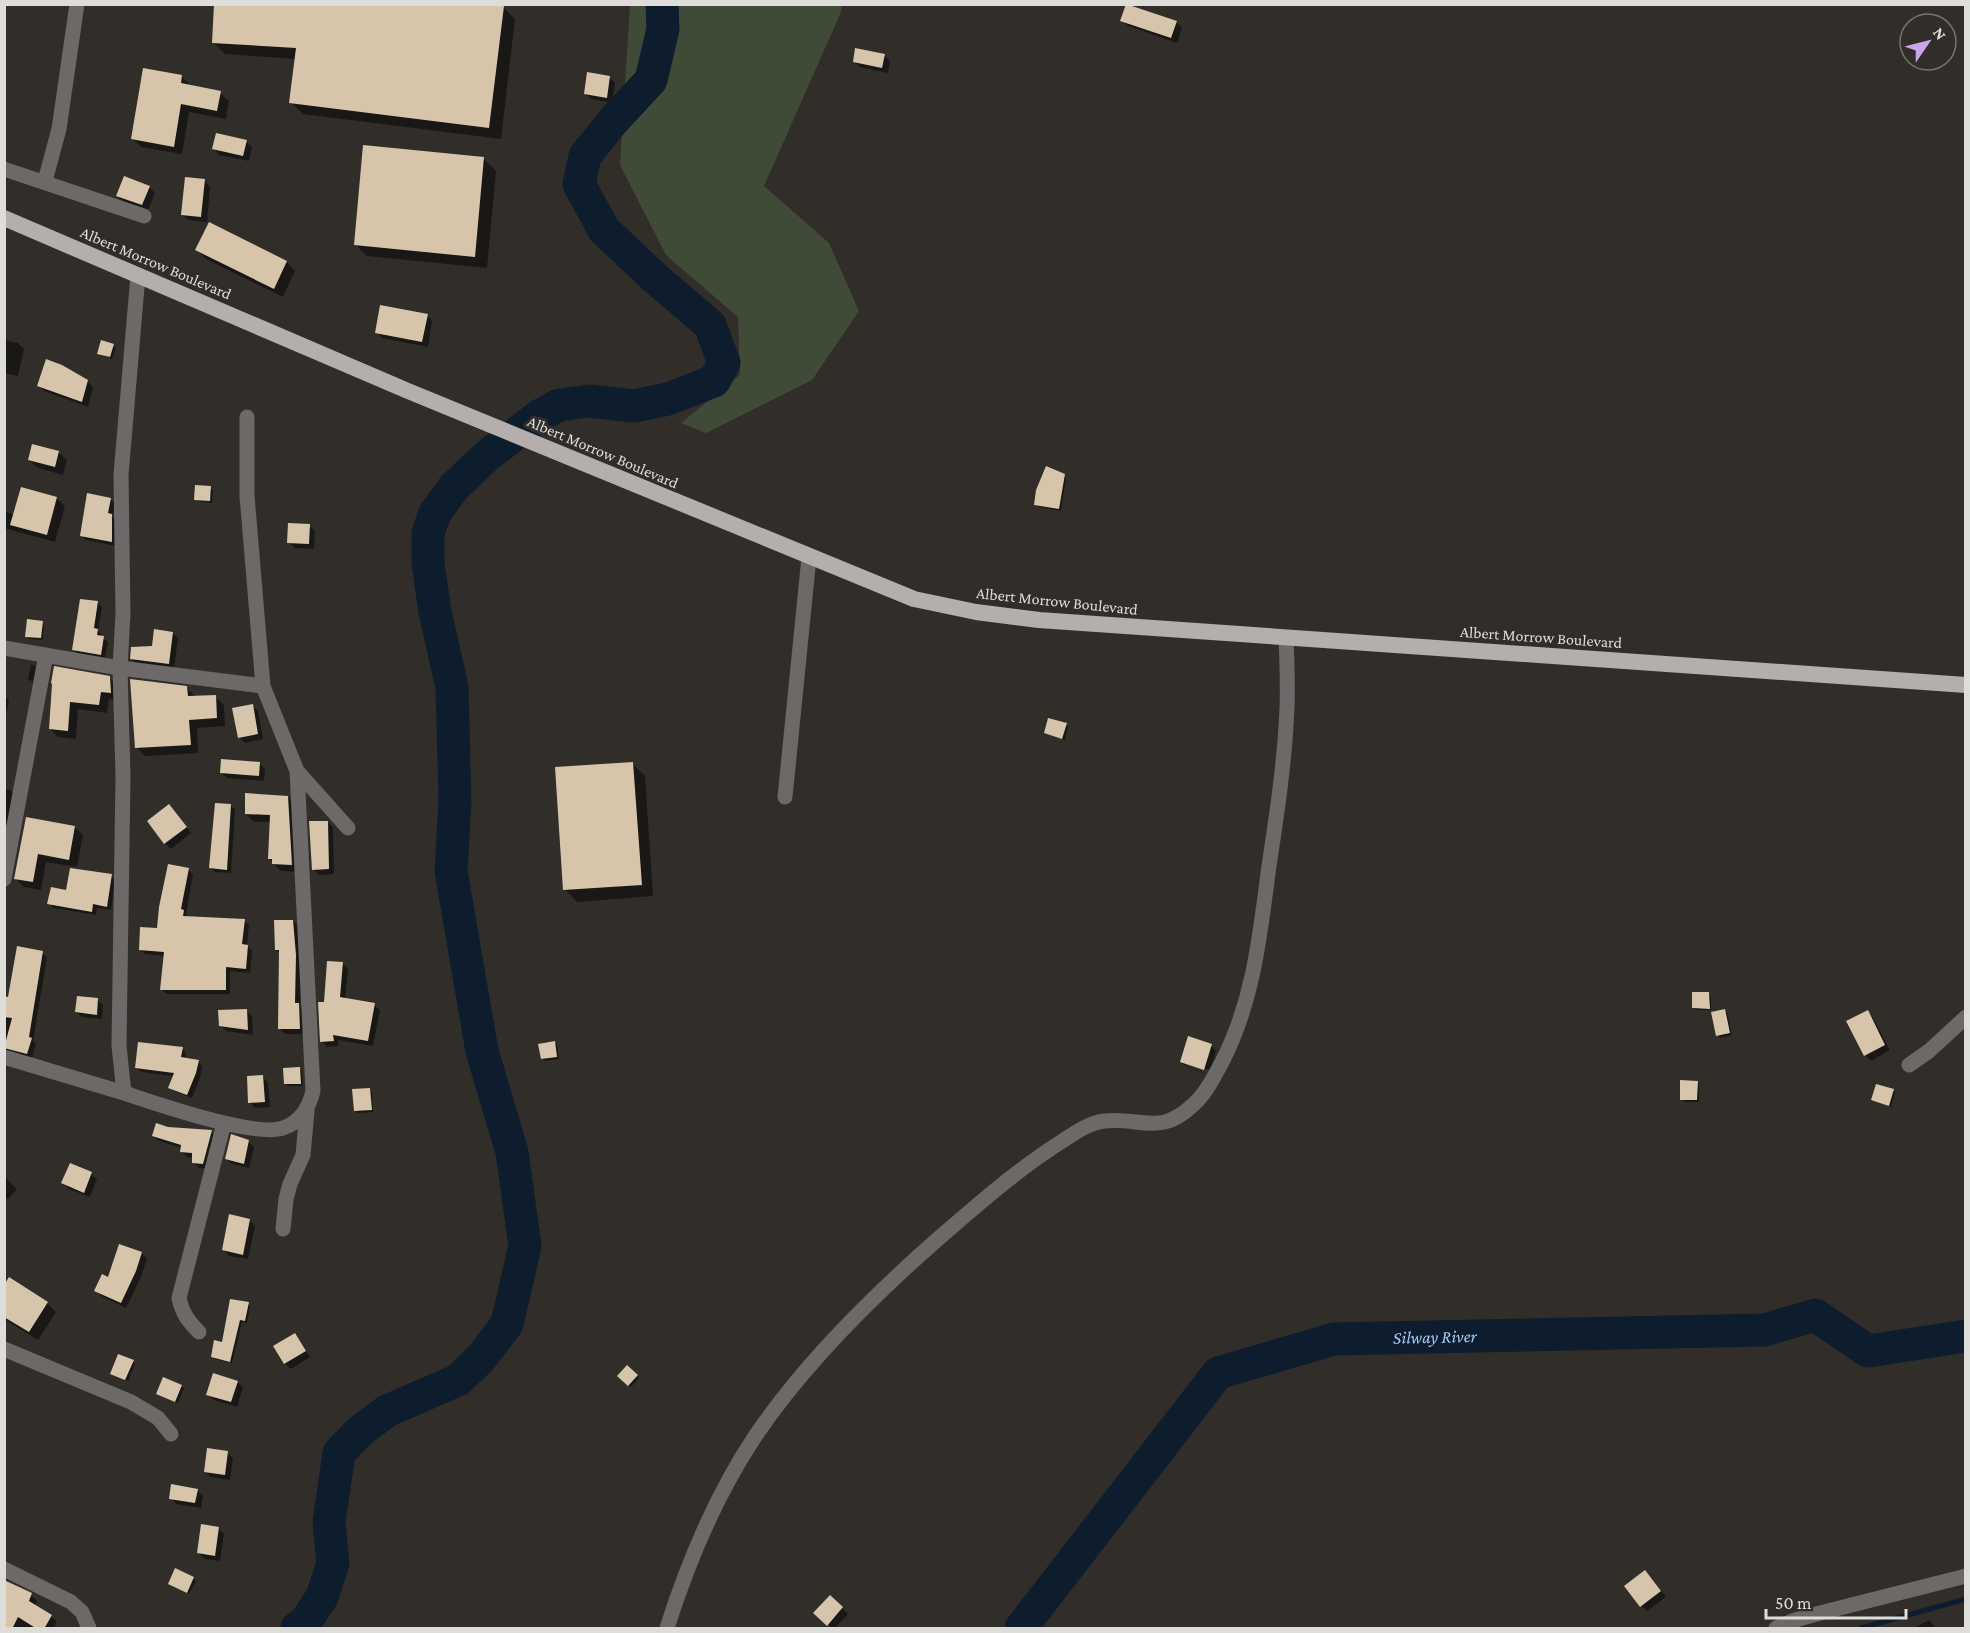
<svg xmlns="http://www.w3.org/2000/svg" width="1970" height="1633" viewBox="0 0 1970 1633" font-family="'Crimson Pro',serif">
<rect width="100%" height="100%" fill="#312e2a"/>
<path fill="#404b37" d="M630 5H842L841 12 764 186 829 243 859 311 812 380 706 433 681 423 740 375 738 317 666 255 620 165Z"/>
<path fill="#0007" d="M215 4H482L503 7 515 19 501 139 303 114 291 102 296 59 225 54 213 42Z
M1122 20 1176 22 1182 28 1177 43 1128 26Z
M885 56 890 61 888 73 860 67 854 61Z
M182 77 190 85 220 93 229 101 226 119 189 112 182 154 141 147 133 139Z
M609 77 615 83 612 103 591 99 585 94Z
M246 141 252 147 249 161 219 155 214 149Z
M484 159 496 171 487 268 367 256 355 244Z
M205 181 210 187 207 222 188 220 182 214Z
M149 187 155 193 148 210 123 201 117 196Z
M197 250 287 262 295 271 283 297 206 259Z
M427 315 432 321 428 347 382 338 377 332Z
M4 340 18 343 24 349 18 376 4 373Z
M113 345 116 348 112 359 98 353Z
M87 381 93 387 88 407 44 391 38 385Z
M58 452 67 460 63 475 38 468 29 460Z
M1064 475 1066 478 1061 511 1038 507 1036 505Z
M210 488 213 490 212 503 198 501 195 499Z
M56 498 65 506 55 542 4 528V511L15 515Z
M110 499 115 504 112 517 116 520V546L86 540 81 535Z
M309 526 315 531 314 549 295 548 289 542Z
M97 603 102 607 98 631 102 635 101 637 108 642 105 658 78 654 73 649Z
M42 622 44 625 43 640 29 639 27 636Z
M172 633 178 638 174 669 137 664 132 659 154 647Z
M31 664 36 667 33 682 28 679Z
M110 678 118 686 119 701 109 699 107 713 78 709 76 739 58 737 50 729 54 684Z
M187 688 195 696 215 697 224 705 225 726 197 728 198 753 145 756 136 747Z
M4 696 9 700 4 724Z
M252 706 258 711 263 739 245 743 239 737Z
M1066 725 1068 727 1065 740 1045 733Z
M259 763 265 769 264 781 227 778 222 773Z
M633 764 645 776 653 896 577 902 565 889Z
M4 789 10 790 17 797 11 825 4 823Z
M288 797 296 805 299 872 281 871 273 863 270 859 271 822H254L246 814Z
M231 806 235 810 231 873 215 872 211 868Z
M175 811 191 833 171 849 165 843Z
M27 819 74 827 83 835 77 867 46 862 41 890 24 887 16 879Z
M328 822 333 828 334 874 319 875 313 869Z
M188 870 193 874 186 914 188 918 244 921 249 925 247 945 252 951 250 973 230 971V994H167L162 990 165 956 145 954 140 949 158 930Z
M111 876 115 880 111 910 97 908 96 915 53 908 49 903 68 892Z
M293 921 299 927 301 962 300 1007 304 1010 305 1034H285L279 1028 281 954 276 950Z
M42 953 47 957 33 1041 36 1044 32 1058 5 1053 4 998 9 999Z
M342 963 348 969 345 1000 374 1005 380 1010 373 1046 338 1040V1046L327 1047 322 1041 325 1003Z
M1709 994 1711 996V1010H1696L1693 1007Z
M97 1000 103 1005 102 1019 82 1017 76 1012Z
M247 1011 252 1016 253 1035 226 1031 220 1025Z
M1724 1011 1727 1013 1732 1035 1720 1038 1718 1035Z
M1868 1012 1873 1018 1890 1050 1871 1061 1865 1055Z
M555 1043 557 1045 559 1059 545 1061 542 1058Z
M1211 1045 1216 1051 1210 1070 1186 1063V1066L1209 1074 1187 1067 1181 1062Z
M182 1049 186 1053 185 1059 198 1061 202 1066 200 1078 192 1098 174 1091 170 1087 174 1076 141 1072 136 1067Z
M300 1069 302 1071 303 1086H288L285 1083Z
M263 1077 268 1083 270 1107 255 1108 250 1102Z
M1697 1082 1699 1085V1102H1684L1682 1099Z
M369 1089 372 1092 373 1112 358 1113 355 1110Z
M1893 1090 1895 1093 1891 1107 1873 1100Z
M168 1128 211 1132 217 1137 209 1169 199 1168 193 1162 194 1158 187 1157 182 1152V1148L159 1141 153 1136Z
M248 1141 254 1147 249 1168 232 1164 226 1159Z
M91 1174 97 1179 90 1197 69 1189 63 1183Z
M6 1178 17 1189 8 1199 4 1196Z
M249 1220 255 1226 248 1259 229 1256 224 1250Z
M142 1253 147 1259 141 1277 126 1308 101 1296 96 1290Z
M4 1288 47 1303 56 1312 38 1340 4 1319Z
M248 1304 250 1306 247 1323 242 1322 232 1363 215 1359 212 1356 223 1344Z
M295 1335 310 1357 291 1369 285 1363Z
M133 1362 135 1364 128 1381 112 1373Z
M627 1367 639 1378 631 1387 619 1376Z
M164 1379 184 1388 178 1403 158 1394Z
M237 1382 243 1387 237 1407 214 1400 208 1395Z
M227 1453 233 1458 230 1480 211 1477 205 1472Z
M197 1490 203 1496 201 1508 176 1504 171 1498Z
M218 1528 224 1534 220 1561 205 1559 199 1553Z
M1650 1577 1666 1597 1647 1611 1642 1606Z
M193 1578 196 1581 189 1594 170 1584Z
M31 1595 37 1601 34 1607 51 1616 57 1622 53 1628H4Z
M830 1597 848 1614 835 1628H832L816 1613Z
M1929 1620 1936 1628H1914Z"/>
<g fill="none" stroke-linecap="round" stroke-linejoin="round">
<path stroke="#0d1d2e" stroke-width="5" d="M1861 1628 1966 1599"/>
<g stroke="#0d1d2e" stroke-width="33">
<path d="M297 1628 306 1621 322 1597 333 1563 329 1522 339 1453 360 1431 387 1411 458 1380 481 1358 507 1324 525 1246 512 1152 482 1051 451 871 455 802 452 687 435 612 428 563V533L435 513 454 487 488 455 539 416 559 405 589 401 634 406 668 399 714 381 724 363 710 325 655 278 604 230 579 184 585 156 613 121 651 80 663 29 662 4"/>
<path id="s1" d="M1021 1628 1218 1373 1334 1339 1765 1330 1815 1315 1868 1351 1966 1336"/>
</g>
</g>
<path fill="#d6c5aa" d="M214 4 504 6 489 128 289 103 296 48 212 43Z
M1126 4 1177 21 1171 38 1120 21Z
M855 48 885 54 882 68 853 62Z
M143 68 182 75 181 83 221 91 217 111 181 104 174 147 131 139Z
M587 72 610 76 607 98 584 94Z
M216 133 247 140 243 156 212 149Z
M363 145 484 157 475 257 354 245Z
M124 176 150 186 142 205 116 196Z
M185 177 205 179 201 217 181 215Z
M209 222 287 261 274 289 195 250Z
M380 305 428 314 422 342 375 333Z
M101 340 114 344 110 357 97 354Z
M46 359 62 365 88 380 82 402 37 386Z
M32 444 59 451 55 467 28 460Z
M1046 466 1065 474 1059 509 1034 505 1036 490Z
M195 485 211 486 210 501 194 500Z
M21 487 57 497 47 535 10 525Z
M87 493 111 498 108 513 112 514V542L80 536Z
M288 523 310 524 309 544 287 543Z
M80 599 98 601 94 628 98 629 97 635 104 636 101 655 72 650Z
M27 619 43 621 41 638 25 637Z
M154 629 173 632 169 664 130 659 131 647 152 646Z
M54 666 110 676 111 693 101 692 99 705 70 702 68 731 49 729 52 684 51 683Z
M130 679 187 686 188 696 216 695 217 718 189 720 191 745 135 748Z
M253 704 258 734 238 738 232 708Z
M1048 718 1067 723 1062 739 1044 733Z
M221 759 260 762 259 776 220 773Z
M633 762 642 885 563 890 555 767Z
M245 793 288 796 292 865 272 864V859H268L270 815 245 814Z
M215 803 231 804 227 870 209 868Z
M169 804 187 827 164 844 147 821Z
M26 817 75 826 69 860 38 854 33 882 14 879Z
M309 821H328L329 869 312 870Z
M168 864 189 868 181 909 184 910 183 916 245 919 242 944 248 945 246 969 226 967V990H160L164 952 139 950 140 927 157 928 159 907Z
M70 868 112 874 107 907 93 904 92 912 47 904 51 887 66 890Z
M274 920H293L296 955 295 1003H299L300 1029H278L279 950H275Z
M17 946 43 951 29 1037 32 1038 27 1054 4 1048 12 1018 4 1017V996L8 997Z
M327 961 343 962 340 997 375 1003 368 1041 333 1035 334 1041 320 1042 318 1002H324Z
M1692 992H1709L1710 1009 1692 1008Z
M77 996 98 998 97 1015 75 1012Z
M247 1009 248 1030 219 1026 218 1010Z
M1725 1009 1730 1033 1716 1036 1711 1012Z
M1868 1010 1885 1045 1864 1056 1846 1021Z
M1188 1036 1212 1044 1204 1070 1180 1062Z
M555 1041 557 1057 541 1059 538 1044Z
M138 1042 183 1047 181 1057 199 1060 196 1073 187 1095 168 1088 174 1073 135 1068Z
M300 1067 301 1084H284L283 1068Z
M263 1075 265 1102 248 1103 247 1076Z
M1680 1080 1698 1081 1697 1100H1680Z
M1876 1084 1894 1089 1889 1106 1871 1100Z
M370 1088 372 1110 354 1111 352 1089Z
M156 1123 168 1127 212 1130 203 1164 192 1163V1153L180 1152 181 1145 152 1136Z
M231 1134 249 1140 244 1164 225 1159Z
M70 1163 92 1172 84 1193 61 1183Z
M229 1214 250 1219 243 1255 222 1250Z
M119 1244 142 1252 136 1271 121 1303 94 1291 102 1274 108 1277Z
M9 1277 48 1302 29 1332 4 1317V1285Z
M230 1299 249 1302 245 1321 240 1320 230 1362 211 1357 214 1340 222 1342Z
M295 1333 306 1351 284 1364 273 1346Z
M118 1354 134 1360 125 1380 110 1374Z
M627 1365 638 1375 628 1386 617 1376Z
M213 1373 238 1381 231 1402 206 1395Z
M163 1377 182 1385 175 1402 156 1394Z
M207 1448 228 1451 225 1475 204 1472Z
M171 1484 198 1489 195 1503 169 1499Z
M201 1524 219 1527 215 1556 197 1553Z
M175 1568 194 1577 187 1593 168 1584Z
M1645 1570 1661 1591 1640 1607 1624 1586Z
M4 1580 32 1593 29 1601 52 1615 44 1629H37L18 1617 12 1629H4Z
M830 1595 843 1607 827 1626 813 1613Z"/>
<g fill="none" stroke-linecap="round" stroke-linejoin="round">
<path stroke="#6c6968" stroke-width="15" d="M4 169 144 216
M45 181 59 129 77 4
M138 275 121 475 123 614 120 668 123 776 119 1046 124 1093C155 1103 255 1138 283 1128 301 1122 309 1108 313 1091L297 771
M247 417V496L263 686 297 771 348 828
M4 648 120 668 263 686
M785 797 809 557
M4 879 46 655
M4 1057 124 1093
M1909 1065 1929 1051 1966 1017
M283 1229 286 1199 290 1184 303 1155 307 1111
M199 1332C188 1321 182 1313 179 1298L224 1123
M4 1349 131 1402 158 1418 171 1434
M4 1569 71 1602 82 1612 89 1628
M667 1628C688 1562 715 1497 754 1438 802 1366 874 1295 939 1238 980 1203 1019 1168 1064 1140 1076 1132 1089 1123 1104 1121 1142 1117 1160 1137 1194 1104 1206 1093 1214 1077 1222 1062 1254 1000 1260 934 1269 866 1277 813 1285 760 1287 707 1288 684 1287 661 1286 638
M1776 1628 1792 1621 1820 1613 1966 1576"/>
<path stroke="#b4aeac" stroke-width="16" d="M4 218 408 391 914 599 976 612 1039 620 1966 685"/>
</g>
<g text-anchor="middle" dominant-baseline="central" stroke-width="6" stroke-linejoin="round" paint-order="stroke">
<g font-size="16" fill="#deddda" stroke="#312e2a">
<text transform="translate(156 263) rotate(23)">Albert Morrow Boulevard</text>
<text transform="translate(603 452) rotate(23)">Albert Morrow Boulevard</text>
<text transform="translate(1057 601) rotate(6)">Albert Morrow Boulevard</text>
<text transform="translate(1541 637) rotate(4)">Albert Morrow Boulevard</text>
</g>
<g font-size="18" font-style="italic" fill="#a4caf3" stroke="#312e2a">
<text stroke="none"><textPath href="#s1" startOffset="544">Silway River</textPath></text>
</g>
</g>
<rect width="1970" height="1633" fill="none" stroke="#deddda" stroke-width="12"/>
<g transform="translate(1928 42) rotate(55)"><circle r="28" fill="#312e2a" stroke="#767470" stroke-width="1.5"/>
<path d="M0-4.5L10 22L0 15L-10 22Z" fill="#c9a5ee"/>
<text y="-9" font-size="16" font-weight="bold" text-anchor="middle" fill="#deddda">N</text>
</g>
<path d="M1766 1609v9h140v-9" fill="none" stroke="#deddda" stroke-width="3"/>
<text x="1775" y="1609" font-size="18" fill="#deddda" stroke="#312e2a" stroke-width="4.5" paint-order="stroke">50 m</text>
</svg>
